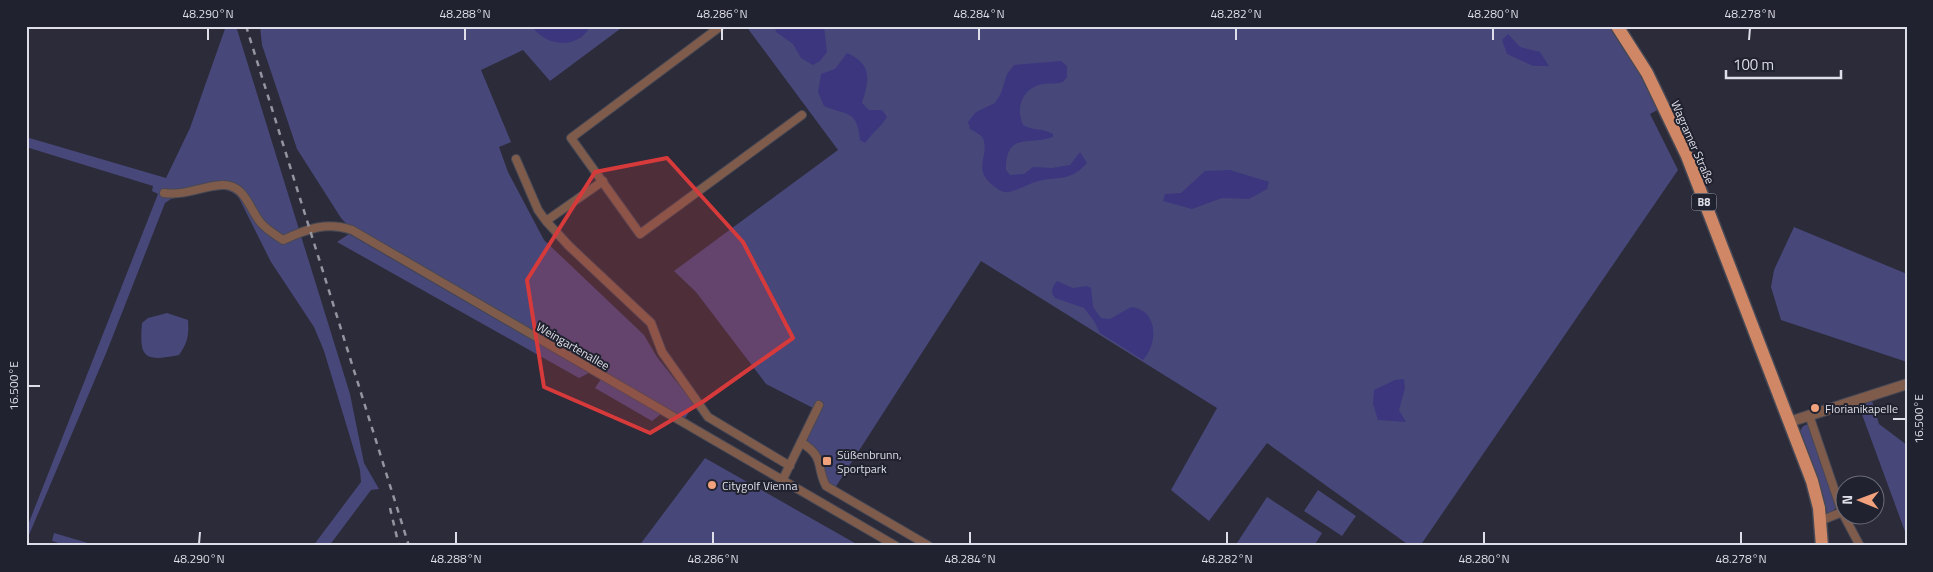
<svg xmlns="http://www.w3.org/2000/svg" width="1933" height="572" viewBox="0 0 1933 572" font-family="'Titillium Web',sans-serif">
<rect width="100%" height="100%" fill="#2b2b39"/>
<path fill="#48477a" d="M226 26H236L350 394 364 463 379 489 371 490 329 546H313L361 482 360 470 324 351 314 327 271 262 239 198C224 180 191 195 171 199L165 203 107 351 26 542V530L158 194 152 191 153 186 26 147V137L166 178 190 128Z
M260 26H624L550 81 523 50 481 70 511 142 499 147 508 172 544 240 644 335 657 357 694 404 682 423 352 230 341 218 297 149 262 45Z
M746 26H1612L1661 108 1650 114 1678 170 1420 546H1410L1267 443 1209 521 1171 490 1217 408 981 261 833 491 826 486 821 462 803 443 817 410 766 384 696 292 674 271 838 150Z
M1794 227 1907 274V362L1781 320 1771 287 1774 270Z
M349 234 589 373 579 378 337 242Z
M167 313 188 320C189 335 188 342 179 355 144 362 139 358 142 323L148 318Z
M601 379 661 414 652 421 595 388Z
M1872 401 1879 424 1907 445V537L1860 409 1857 405Z
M1808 424 1837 507 1828 515 1813 464 1800 431 1803 426Z
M705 458 860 546H639Z
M1318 490 1356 516 1342 536 1304 511Z
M1267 497 1322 533 1314 546H1235Z
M54 533 98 546H69L52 541Z"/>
<path fill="#3c367e" d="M532 26H590C579 50 545 47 532 26Z
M775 26H824L827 52 820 61 813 65 801 58 793 44 776 32Z
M1508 34 1520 47 1540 52 1549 66H1533L1507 54 1502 40Z
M847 53C873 64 869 81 862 103L869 110H882L887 117C881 127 872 133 865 143L860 140C857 109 847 116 824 106L818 92 821 74 835 69Z
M1061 61 1067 66V77L1063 82C1055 85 1047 82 1039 85 1021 90 1016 109 1023 125 1033 131 1043 128 1053 134V137C1028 146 1006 131 1006 170L1010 175 1024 174 1033 167 1052 168 1070 165 1080 152 1087 163C1070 182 1060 176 1038 181 1028 184 1019 190 1009 192 1003 193 999 190 995 187 972 170 988 159 984 141 983 135 975 132 970 129L968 122 976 112 995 103 1001 93 1007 74 1014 65Z
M1230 170 1269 182 1267 189 1249 199 1222 198 1192 209 1163 201 1165 194 1181 193 1205 171Z
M1057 281 1073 288 1087 286 1091 288 1093 307 1101 318 1110 319 1131 307C1159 310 1158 344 1143 360L1100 333 1094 321 1084 308 1055 298C1050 292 1052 287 1057 281Z
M1404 379 1405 388 1399 410 1406 422 1378 420 1373 404 1374 390 1395 380Z"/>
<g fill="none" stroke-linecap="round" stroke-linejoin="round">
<g stroke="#474855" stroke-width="10">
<path id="minor" d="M721 26 571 138 640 234 802 115
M516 159 538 210 546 221 569 246 651 323 662 352 708 417 790 466
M164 193C184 196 202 186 222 185 245 184 249 209 261 223 267 230 276 235 283 240 307 229 327 221 352 230L896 546
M546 221 603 181
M1809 415 1842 512 1860 546
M802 443C825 457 816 467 826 486L929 546
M782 481 819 405
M1820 521 1842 512"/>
</g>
<g stroke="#474855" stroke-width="12">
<path id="tertiary" d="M1789 422 1907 384"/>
</g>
<g stroke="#474855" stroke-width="15">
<path id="primary" d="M1617 26 1647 73 1687 156 1812 481 1819 508 1822 546"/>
</g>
<use href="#minor" stroke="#7e5b4b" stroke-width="8"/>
<use href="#tertiary" stroke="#7e5b4b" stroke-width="10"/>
<use href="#primary" stroke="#cf8765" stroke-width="12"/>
<path stroke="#9595a0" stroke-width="2.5" stroke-dasharray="6 6" stroke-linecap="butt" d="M246 26 409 546
M390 508 399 546"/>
</g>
<path fill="#d73a3b" fill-opacity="0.2" stroke="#d73a3b" stroke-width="4" stroke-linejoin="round" d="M667 158 743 242 793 338 704 401 650 433 544 387 527 280 595 172Z"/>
<path fill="none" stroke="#dddee7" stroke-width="2" d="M208 40V28M465 40V28M722 40V28M979 40V28M1236 40V28M1493 40V28M1749 40 1750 28M28 386H40M1893 419H1906M199 544 200 532M456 544V532M713 544V532M970 544V532M1227 544V532M1484 544V532M1741 544V532"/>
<g fill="#f1a17c" stroke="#21222f" stroke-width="2">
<circle cx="1815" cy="408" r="5"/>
<rect x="822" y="456" width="10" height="10" rx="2.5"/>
<circle cx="712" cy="485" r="5"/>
</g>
<g text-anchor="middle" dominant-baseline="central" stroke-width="4" stroke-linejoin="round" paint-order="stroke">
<rect fill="#21222f" stroke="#a5a6b0" stroke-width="1" x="1691.5" y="193.5" width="25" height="17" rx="4"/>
<g font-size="11" font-weight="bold" fill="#dddee7">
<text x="1704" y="202">B8</text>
</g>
<g font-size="12" fill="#dddee7" stroke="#21222f">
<text transform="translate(1693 142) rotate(66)">Wagramer Straße</text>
<text transform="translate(573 346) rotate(30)">Weingartenallee</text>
</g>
<g font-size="12" fill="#dddee7" stroke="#21222f" text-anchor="start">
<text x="1825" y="408">Florianikapelle</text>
<text x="837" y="454">Süßenbrunn,<tspan x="837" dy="14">Sportpark</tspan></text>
<text x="722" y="485">Citygolf Vienna</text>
</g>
</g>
<rect width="1933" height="572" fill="none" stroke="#21222f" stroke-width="55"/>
<g transform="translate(1860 500) rotate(271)"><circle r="24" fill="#21222f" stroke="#6c6d79"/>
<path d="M0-4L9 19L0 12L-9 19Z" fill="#f1a17c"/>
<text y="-8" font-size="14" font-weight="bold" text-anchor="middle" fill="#dddee7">N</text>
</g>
<path d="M1726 70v8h115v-8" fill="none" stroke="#dddee7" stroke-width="2.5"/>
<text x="1733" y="70" font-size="15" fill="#dddee7" stroke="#21222f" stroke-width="4" paint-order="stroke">100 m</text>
<rect x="28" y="28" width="1878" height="516" fill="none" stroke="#dddee7" stroke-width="2"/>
<g font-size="12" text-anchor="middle" fill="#dddee7">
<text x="208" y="18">48.290°N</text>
<text x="465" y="18">48.288°N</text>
<text x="722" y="18">48.286°N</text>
<text x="979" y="18">48.284°N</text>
<text x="1236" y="18">48.282°N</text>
<text x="1493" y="18">48.280°N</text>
<text x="1750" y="18">48.278°N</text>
<text transform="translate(14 386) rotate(-90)" y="4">16.500°E</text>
<text transform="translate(1919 419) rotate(-90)" y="4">16.500°E</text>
<text x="199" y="563">48.290°N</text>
<text x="456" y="563">48.288°N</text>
<text x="713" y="563">48.286°N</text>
<text x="970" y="563">48.284°N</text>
<text x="1227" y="563">48.282°N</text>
<text x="1484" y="563">48.280°N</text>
<text x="1741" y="563">48.278°N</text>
</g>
</svg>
